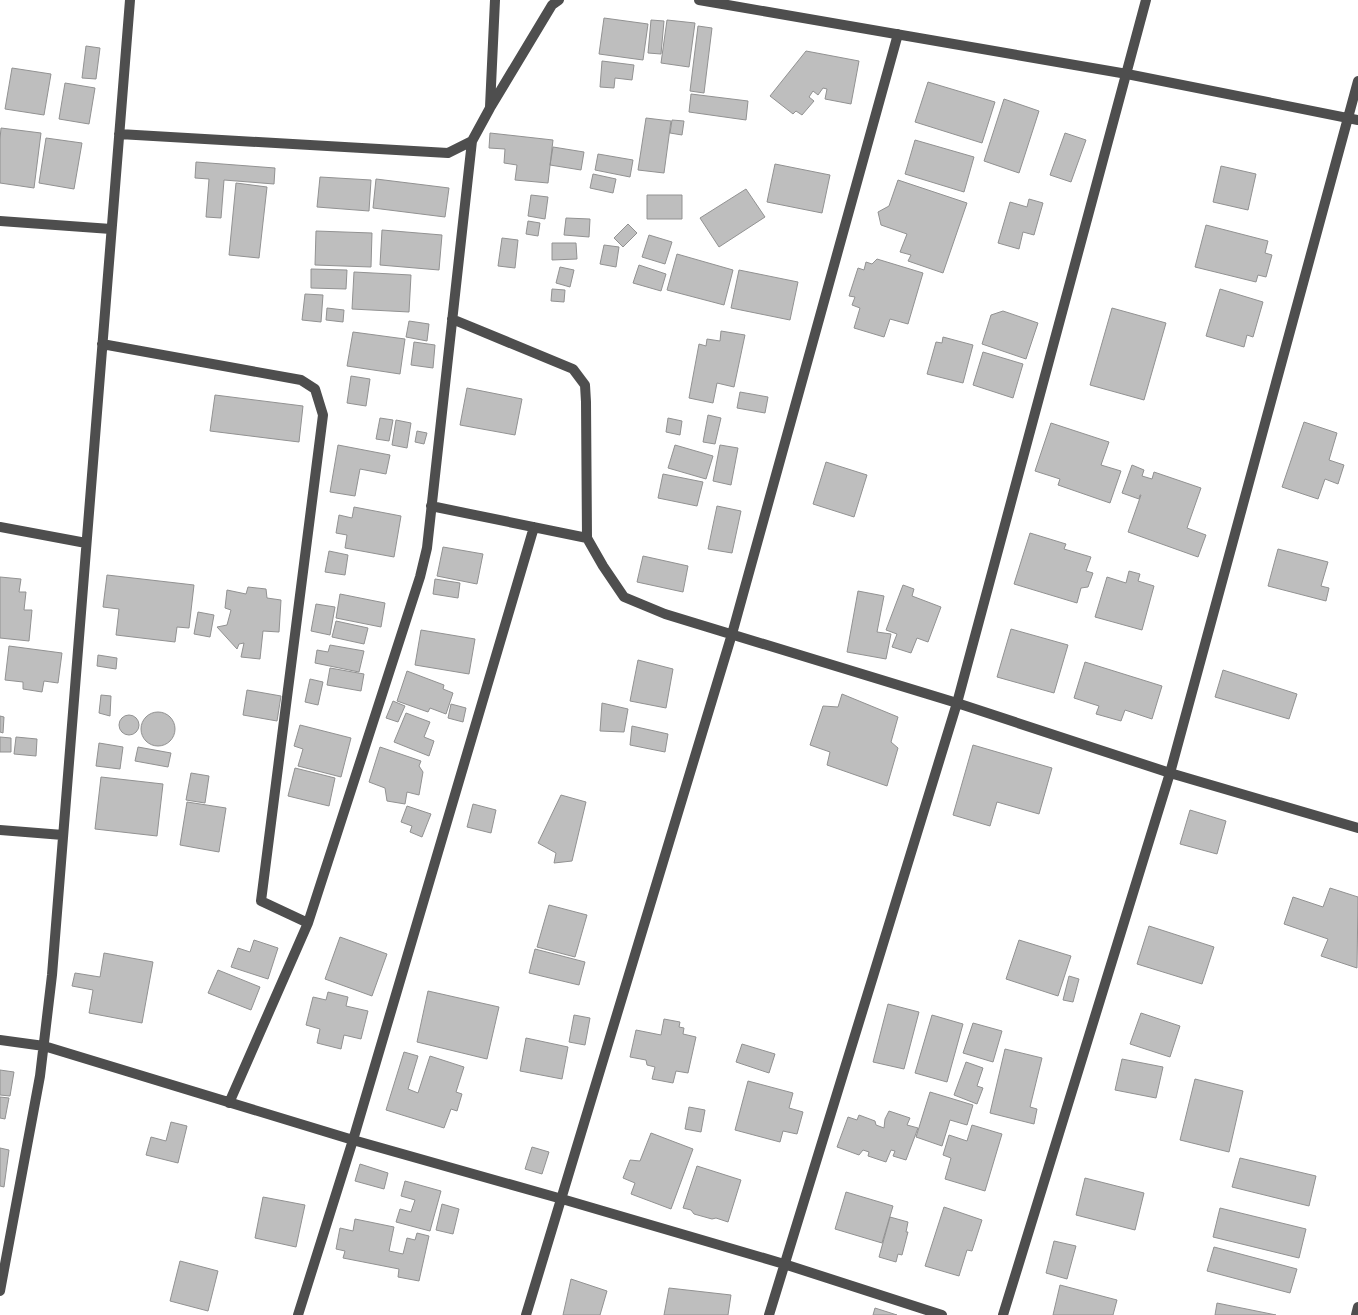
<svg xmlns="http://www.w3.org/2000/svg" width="1358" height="1315" viewBox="0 0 1358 1315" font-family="'Public Sans',sans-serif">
<rect width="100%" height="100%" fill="#fff"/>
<path fill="#bebebe" stroke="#929292" d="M604 18 648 24 643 60 599 54Z
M651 20 664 21 661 54 648 53Z
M667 20 695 23 689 67 661 63Z
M698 26 712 28 704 93 690 91Z
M86 46 100 48 96 79 82 78Z
M806 51 859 61 851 104 825 99 827 89 823 88 818 95 813 91 809 97 814 101 802 115 796 111 793 114 770 96Z
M602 61 634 65 632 80 615 78 614 88 600 87Z
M12 68 51 74 44 115 5 109Z
M928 82 995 102 982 143 915 122Z
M65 83 95 88 89 124 59 119Z
M691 94 748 101 746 120 689 112Z
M1004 99 1039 111 1019 173 984 161Z
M646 118 671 121 664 173 638 170Z
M672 120 684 121 682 135 670 133Z
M1 128 41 133 34 188 0 183V139Z
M490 133 553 140 548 183 515 180 517 165 504 163 505 149 489 148Z
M1065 133 1086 140 1071 182 1050 175Z
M46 138 82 143 74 189 39 183Z
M915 140 974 157 964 192 905 174Z
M553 147 584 152 581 170 550 165Z
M598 154 633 160 630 177 595 170Z
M196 162 275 168 274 184 224 180 221 218 206 217 209 179 195 178Z
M775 164 830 175 822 213 767 202Z
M1221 166 1256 174 1248 210 1213 202Z
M593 174 616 179 613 193 590 188Z
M320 177 371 180 369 211 317 207Z
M376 179 449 188 445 217 373 208Z
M898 180 967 203 943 273 908 261 911 255 900 252 907 234 881 225 878 212 889 206Z
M236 183 267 187 259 258 229 255Z
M746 189 765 217 719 247 700 218Z
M531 195 548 197 545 219 528 216Z
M647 195H682V219H647Z
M1029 199 1043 203 1034 235 1023 232 1019 249 998 243 1010 202 1027 207Z
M566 218 590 219 589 237 564 235Z
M528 221 540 223 538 236 526 234Z
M628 224 637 233 623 247 614 238Z
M1206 225 1268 241 1265 253 1272 255 1266 277 1258 275 1256 282 1195 267Z
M382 230 442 235 439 270 380 265Z
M316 231 372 233 371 267 315 265Z
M649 235 672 242 665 264 642 257Z
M502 238 518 240 515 268 498 266Z
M552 243H576L577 259 552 260Z
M604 245 619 247 616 267 600 264Z
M677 254 733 270 724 305 667 290Z
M877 259 923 273 908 324 890 319 884 337 854 328 860 308 852 305 855 297 849 296 858 268 864 270 866 262 872 264Z
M639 265 666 274 661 291 633 283Z
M560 267 574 270 570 287 556 283Z
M311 269 347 270 346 289 311 288Z
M739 270 798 282 790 320 731 308Z
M354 272 411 275 409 312 352 309Z
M552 289 565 290 564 302 551 301Z
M1220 289 1263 302 1253 337 1247 335 1244 347 1206 336Z
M305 294 323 295 321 322 302 320Z
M327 308 344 310 343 322 326 320Z
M1112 308 1166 323 1144 400 1090 385Z
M1003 311 1038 323 1026 359 982 344 991 315Z
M409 321 429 324 427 341 406 337Z
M721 331 745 335 734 387 717 383 713 403 689 398 699 344 706 346 707 339 720 341Z
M353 332 405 339 400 374 347 366Z
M943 337 973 345 963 383 927 374 936 342 942 343Z
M414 342 435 345 433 368 411 365Z
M983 352 1023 364 1013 398 973 385Z
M351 376 370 379 366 406 347 403Z
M467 388 522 399 515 435 460 425Z
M740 392 768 397 765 413 737 408Z
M215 395 303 406 299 442 210 431Z
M708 415 721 418 715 444 703 442Z
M380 418 393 420 389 441 376 439Z
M668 418 682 421 680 435 666 432Z
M396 420 411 423 407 448 392 445Z
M1304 422 1337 433 1329 460 1344 465 1338 484 1325 479 1318 499 1282 487Z
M1051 423 1109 442 1101 465 1121 471 1110 503 1058 485 1060 479 1035 471Z
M417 431 427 433 424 444 415 442Z
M338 445 390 455 386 474 360 469 355 496 330 492Z
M675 445 713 456 706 479 668 468Z
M720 445 738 448 731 485 713 481Z
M826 462 867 475 854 517 813 504Z
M1132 465 1144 470 1142 476 1152 479 1154 472 1201 488 1187 528 1206 535 1198 557 1128 532 1141 495H1140L1139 499 1122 493Z
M663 474 703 482 697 506 658 498Z
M717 506 741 511 732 553 708 549Z
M354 507 401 516 394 557 345 548 347 535 336 533 339 515 352 518Z
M1030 533 1066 544 1064 549 1091 557 1086 571 1093 573 1088 587 1081 588 1077 603 1014 584Z
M443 547 483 554 477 584 437 576Z
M1278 549 1328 562 1321 586 1329 588 1326 601 1268 586Z
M329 551 348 555 345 575 325 572Z
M643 556 688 566 683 592 637 582Z
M1129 571 1140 574 1138 581 1154 586 1142 630 1095 617 1107 577 1126 583Z
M107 575 194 585 189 628 177 627 175 642 116 635 119 609 103 607Z
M0 577 21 579 19 592H26L24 610H32L29 641 0 638Z
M435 579 460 583 458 598 433 594Z
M903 585 914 589 912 596 941 607 928 642 917 638 911 653 892 647 897 634 886 630Z
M248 587 266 589 267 598 281 600 279 632 263 631 260 659 241 657 244 643 239 644 237 649 217 627 227 625 231 610 225 608 227 590 246 594Z
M858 591 884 596 877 632 891 634 886 659 847 652Z
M340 594 385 603 381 627 336 618Z
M316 604 335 607 330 635 311 631Z
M198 612 214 615 210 637 194 634Z
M336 621 368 628 364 644 332 637Z
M1011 629 1068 645 1054 693 997 677Z
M421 630 475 639 469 674 415 665Z
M330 645 364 651 359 672 315 663 317 650 328 652Z
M9 646 62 653 58 683 44 681 42 692 23 689V682L5 680Z
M98 655 117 658 116 669 97 666Z
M638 660 673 669 666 708 630 701Z
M1085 662 1162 686 1152 719 1125 710 1121 721 1096 714 1099 706 1074 698Z
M330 668 364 674 361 691 327 685Z
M1223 670 1297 694 1289 719 1215 697Z
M407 671 444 685 443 689 453 693 446 714 430 708 428 712 397 701Z
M310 679 323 682 318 705 305 702Z
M247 690 281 696 277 721 243 715Z
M842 694 898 717 891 742 898 748 887 786 827 765 830 752 810 745 823 706 838 707Z
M101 695 111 696 110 716 99 713Z
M393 701 405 706 398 722 386 718Z
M602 703 628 709 624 732 600 731Z
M451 704 466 708 463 722 448 718Z
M141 729a17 17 0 1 1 34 0a17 17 0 1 1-34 0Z
M406 713 430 722 424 737 434 741 429 756 394 742Z
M119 725a10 10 0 1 1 20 0a10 10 0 1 1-20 0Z
M0 716 4 717 3 733 0 732Z
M300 725 351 738 341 777 298 766 303 749 294 746Z
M632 726 668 734 665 752 630 745Z
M0 737 11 738V752H0Z
M16 737 37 739 36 756 14 754Z
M99 743 123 747 120 769 96 766Z
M973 745 1052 768 1039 814 997 802 990 826 953 815Z
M138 747 171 753 168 767 135 761Z
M380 747 421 761 419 766 423 772 419 795 407 792 405 804 387 801 385 788 369 782Z
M295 768 335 778 329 806 288 796Z
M191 773 209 776 205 803 186 800Z
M101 777 163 784 157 836 95 829Z
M561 795 586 802 572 861 554 863 556 853 538 843Z
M187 802 226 808 219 852 180 845Z
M473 804 496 810 491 833 467 827Z
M407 806 431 814 422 837 410 832 412 826 401 822Z
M1190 810 1226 821 1217 854 1180 844Z
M1330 888 1358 897 1357 968 1321 956 1328 939 1284 924 1293 897 1323 907Z
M549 905 587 915 575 957 537 947Z
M1149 926 1214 947 1202 984 1137 964Z
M340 937 387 954 372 996 325 979Z
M254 940 278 948 268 979 231 967 238 948 250 952Z
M1019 940 1071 956 1058 996 1006 979Z
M535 949 585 962 579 985 529 973Z
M104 953 153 962 142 1023 89 1013 93 990 72 986 75 973 100 977Z
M218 970 260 987 251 1010 208 993Z
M1069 976 1079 979 1073 1002 1063 1000Z
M428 991 499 1007 487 1059 417 1042Z
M328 992 348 997 346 1006 368 1011 361 1039 344 1035 341 1049 317 1043 320 1029 306 1025 313 997 326 1000Z
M888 1004 919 1012 904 1069 873 1062Z
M1141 1013 1180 1026 1170 1057 1130 1044Z
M574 1015 590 1018 585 1045 569 1042Z
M932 1015 963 1024 947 1082 915 1073Z
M664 1019 680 1022 679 1027 684 1028 683 1034 696 1037 688 1073 676 1071 673 1083 652 1079 655 1067 647 1065 646 1060 630 1057 636 1030 661 1035Z
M973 1023 1002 1031 993 1062 963 1053Z
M526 1038 568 1047 562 1079 520 1071Z
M742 1044 775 1054 769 1073 736 1062Z
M1005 1049 1042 1058 1030 1107 1037 1109 1034 1124 990 1113Z
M404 1052 418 1056 408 1089 418 1093 430 1056 464 1067 456 1092 462 1094 457 1111 451 1109 444 1128 386 1110Z
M1122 1059 1163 1067 1156 1098 1115 1090Z
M966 1062 983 1068 977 1086 983 1088 977 1104 954 1095Z
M0 1070 14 1072 10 1096 0 1095Z
M1195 1079 1243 1091 1229 1152 1180 1140Z
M748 1081 793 1093 789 1108 803 1112 797 1134 783 1131 780 1142 735 1130Z
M930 1092 973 1105 967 1125 950 1120 942 1146 916 1137Z
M0 1097 9 1098 5 1119 0 1118Z
M689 1107 705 1110 701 1132 685 1129Z
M889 1111 910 1118 907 1125 918 1128 906 1160 893 1156 895 1151 891 1150 886 1162 868 1156 869 1152 863 1150 859 1155 837 1147 848 1117 857 1120 859 1115 875 1121 876 1125 884 1128 885 1119Z
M171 1122 187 1126 178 1163 146 1155 151 1137 166 1141Z
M972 1125 1002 1134 985 1191 945 1179 951 1158 943 1155 949 1135 967 1141Z
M651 1133 693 1149 671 1209 631 1194 635 1183 623 1178 630 1160 640 1161Z
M532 1147 549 1152 542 1174 525 1169Z
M0 1148 9 1150 4 1187 0 1186Z
M1240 1158 1316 1176 1309 1206 1232 1187Z
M360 1164 388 1173 384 1189 355 1181Z
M697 1166 741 1180 728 1222 716 1218 712 1219 694 1214 691 1210 683 1208Z
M1085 1178 1144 1193 1135 1230 1076 1215Z
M405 1181 441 1191 430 1231 396 1222 400 1209 411 1212 415 1200 401 1196Z
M846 1192 893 1206 882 1243 835 1229Z
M263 1197 305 1205 296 1247 255 1238Z
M442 1204 459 1209 453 1234 436 1230Z
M944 1207 982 1220 972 1251 967 1250 959 1276 925 1266Z
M1220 1208 1306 1229 1299 1258 1213 1237Z
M890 1217 908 1222 906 1232H908L902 1255 898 1254 896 1262 879 1257Z
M355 1219 394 1227 389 1251 403 1254 407 1238 415 1240 417 1233 429 1236 419 1281 398 1277 399 1269 343 1258 345 1251 336 1249 340 1228 353 1231Z
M1054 1241 1076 1246 1067 1279 1046 1273Z
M1214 1247 1297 1269 1290 1293 1207 1271Z
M180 1261 218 1271 208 1311 170 1301Z
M571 1279 607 1291 600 1315H563Z
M1060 1285 1117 1300 1113 1315H1053Z
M669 1288 731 1295 728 1315H664Z
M1217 1303 1276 1315H1215Z
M875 1308 897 1315H873Z"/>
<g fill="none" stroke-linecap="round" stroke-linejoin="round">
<path stroke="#4e4e4e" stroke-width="10" d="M699 0 1127 74 1358 120
M490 107 495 0
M119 134 448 153 472 141 490 108 552 5 559 0
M0 221 111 229
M452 319 573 369 585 385 586 402 587 538
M102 344 301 380 315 389 323 415 261 901 308 923
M431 506 587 538 603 566 624 597 665 614 957 703 1170 773 1358 828
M0 527 86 543
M0 830 63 835
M0 1040 44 1046 353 1140 562 1199 784 1264 942 1315
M229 1103 308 923 420 577 427 548 472 141
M0 1291 40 1076 52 975 130 0
M298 1315 353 1140 534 527
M526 1315 732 634 898 34
M769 1315 957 703 1146 0
M1003 1315 1170 773 1358 81
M1356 1315 1358 1307"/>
</g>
</svg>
